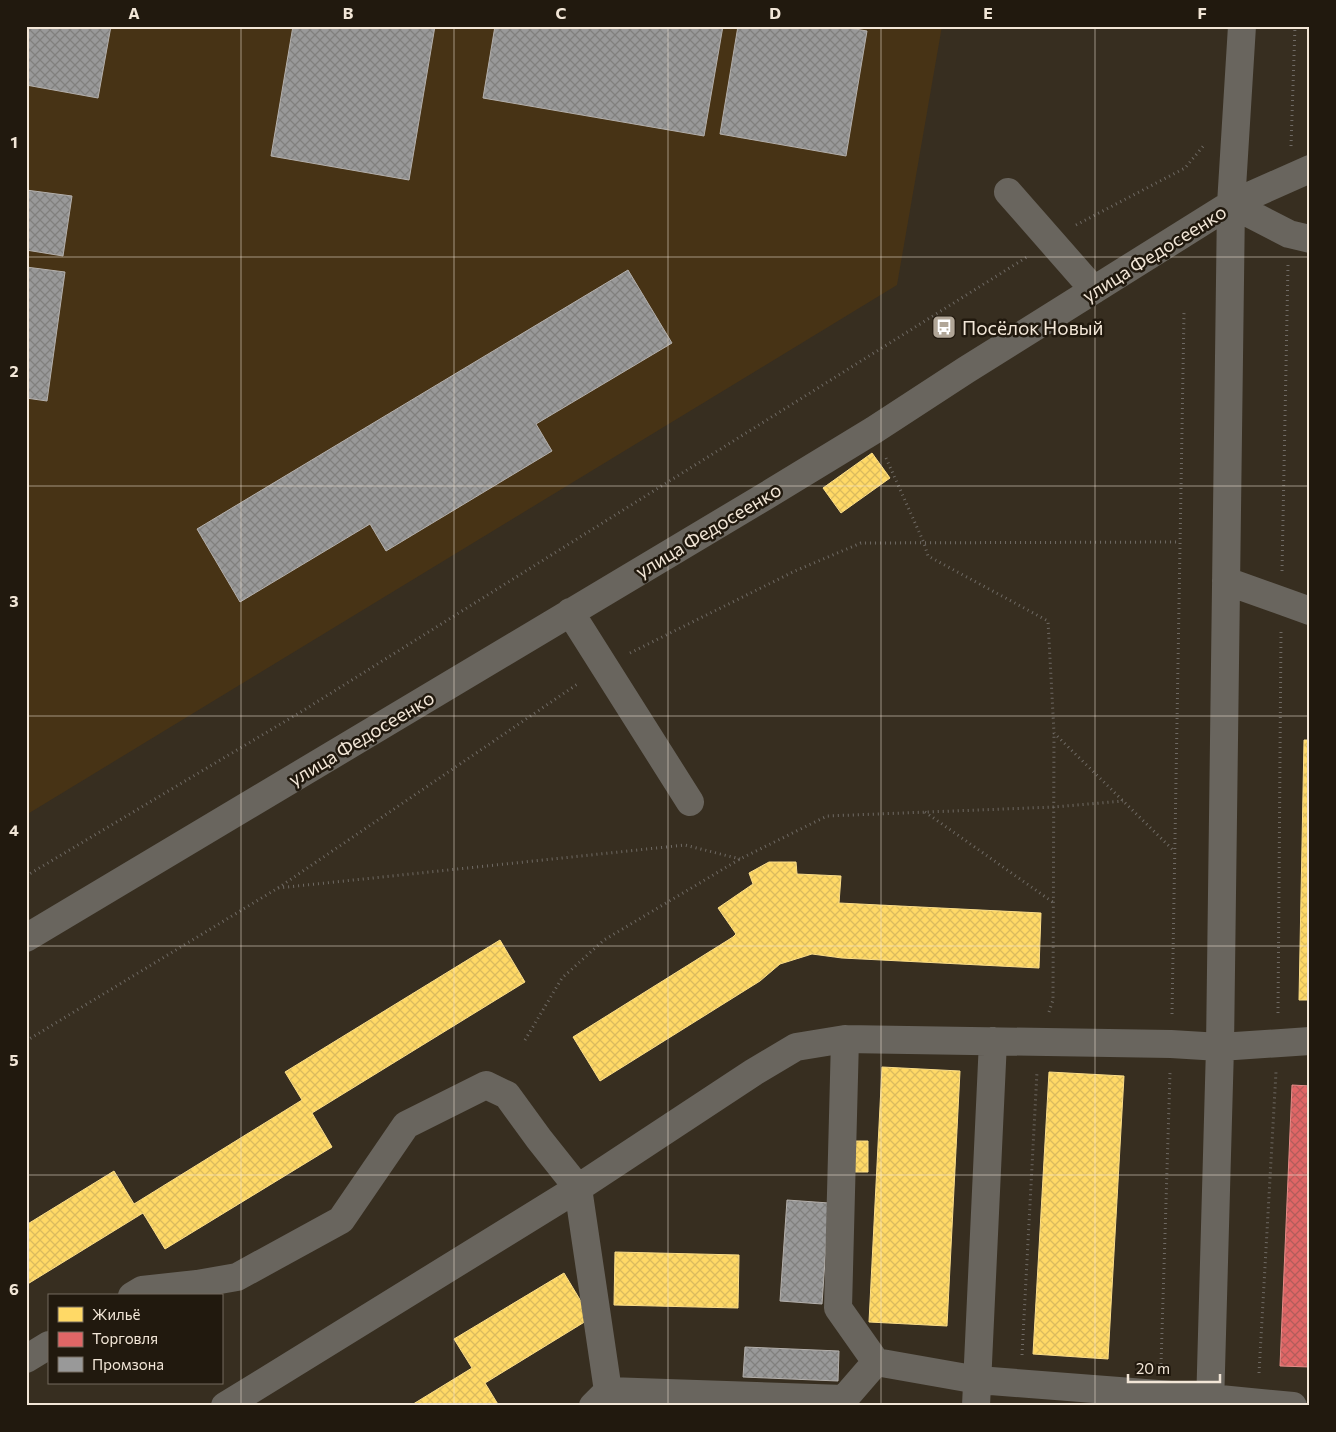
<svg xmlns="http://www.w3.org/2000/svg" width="1336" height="1432" viewBox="0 0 1336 1432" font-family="Commissioner,sans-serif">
<defs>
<pattern id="homes-cross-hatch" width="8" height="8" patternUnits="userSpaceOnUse" patternTransform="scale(1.25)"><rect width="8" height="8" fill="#ffd966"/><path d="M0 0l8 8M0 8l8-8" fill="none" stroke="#dbbb5e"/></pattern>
<pattern id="shops-cross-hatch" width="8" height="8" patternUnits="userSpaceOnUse" patternTransform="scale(1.25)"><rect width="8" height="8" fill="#e06666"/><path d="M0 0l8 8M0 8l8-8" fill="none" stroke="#b35c5b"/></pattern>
<pattern id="industry-cross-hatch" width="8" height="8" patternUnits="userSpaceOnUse" patternTransform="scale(1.25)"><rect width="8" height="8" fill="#999"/><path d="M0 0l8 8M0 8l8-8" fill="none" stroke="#81807e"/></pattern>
</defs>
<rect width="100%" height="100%" fill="#372e20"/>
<path fill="#473315" d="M26 26H942L897 285 26 815Z"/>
<path fill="url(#homes-cross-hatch)" stroke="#fbdd88" d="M872 453 890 478 841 513 823 488Z
M1304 740H1310V1000H1299Z
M769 862H796L797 874 841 876 839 903 1041 913 1039 968 842 958 812 954 780 964 760 981 600 1081 573 1037 733 937 736 934 718 908 753 884 749 873Z
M500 940 525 982 312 1113 332 1147 165 1249 143 1213 26 1285V1225L114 1171 134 1204 302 1100 285 1072Z
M882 1067 960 1071 947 1326 869 1322Z
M1049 1072 1124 1076 1108 1359 1033 1354Z
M851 1141H868V1172H851Z
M615 1252 739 1255 738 1308 614 1305Z
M564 1273 591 1318 485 1383 499 1406H410L472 1368 454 1339Z"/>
<path fill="url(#shops-cross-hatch)" stroke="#e58c88" d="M1292 1085 1310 1086V1367L1280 1366Z"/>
<path fill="url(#industry-cross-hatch)" stroke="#b4b0ac" d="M26 26H111L98 98 26 85Z
M293 26H435L409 180 271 156Z
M495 26H723L704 136 483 98Z
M738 26H837L867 31 846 156 720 134Z
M26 190 72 196 63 256 26 250Z
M26 267 65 272 47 401 26 398Z
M628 270 672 343 536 424 552 451 386 551 370 524 240 602 197 529Z
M787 1200 829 1203 822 1304 780 1301Z
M745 1347 839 1351 838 1381 743 1377Z"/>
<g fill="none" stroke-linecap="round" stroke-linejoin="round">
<path stroke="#6f6a64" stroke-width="3" stroke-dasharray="1 4" stroke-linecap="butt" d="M1291 146 1295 26
M1076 225 1185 168 1205 144
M886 458 924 543 928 556 1048 621 1054 733 1174 851
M1282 571 1288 265
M630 653 795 571 861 543 1180 542
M925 812 1054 903
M26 876 304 710 1027 257
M278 888 579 683
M1049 1012 1053 1000 1054 733
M1278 1013 1281 632
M1172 1014 1184 313
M525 1040 562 978 604 940 740 859 827 816 1054 807 1123 801
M26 1041 278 888 685 845 740 859
M1022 1355 1037 1072
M1161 1364 1170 1073
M1259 1373 1276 1072"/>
<path stroke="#69655e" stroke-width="28" d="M1008 192 1094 290
M1231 204 1289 234 1310 239
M1226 581 1310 611
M570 612 690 802
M26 938 769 494 874 430 966 370 1231 204 1310 169
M845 1039 838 1308 876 1362
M132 1296 142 1290 197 1284 237 1277 341 1220 406 1125 486 1085 507 1095 539 1139 578 1188 754 1072 796 1047 845 1039 1171 1044 1220 1047 1310 1041
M26 1359 49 1345
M844 1399 876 1362 978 1380 1210 1398 1293 1406
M225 1406 578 1188 608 1391
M593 1406 608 1391 844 1399V1406
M976 1406 993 1041
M1210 1406 1220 1047 1231 204 1242 26"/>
</g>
<path fill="none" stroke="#f2e6d7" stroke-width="1" stroke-opacity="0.55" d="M241 26V1406M454 26V1406M668 26V1406M881 26V1406M1095 26V1406M26 257H1310M26 486H1310M26 716H1310M26 946H1310M26 1175H1310"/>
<defs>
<g id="bus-square" transform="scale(1.25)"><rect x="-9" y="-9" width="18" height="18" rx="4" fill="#b1a697" stroke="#21190e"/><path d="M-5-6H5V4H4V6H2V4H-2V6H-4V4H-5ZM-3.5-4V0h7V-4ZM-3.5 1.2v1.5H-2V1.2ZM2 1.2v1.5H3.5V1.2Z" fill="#fff"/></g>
</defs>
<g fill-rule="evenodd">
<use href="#bus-square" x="944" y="327"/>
</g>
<g text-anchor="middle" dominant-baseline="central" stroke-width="5" stroke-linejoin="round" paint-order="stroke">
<g font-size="19" fill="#f2e6d7" stroke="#21190e">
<text transform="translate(1154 253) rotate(-32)">улица Федосеенко</text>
<text transform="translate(708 530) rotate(-31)">улица Федосеенко</text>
<text transform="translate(361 738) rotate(-31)">улица Федосеенко</text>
</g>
<g font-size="19" fill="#f2e6d7" stroke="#21190e" text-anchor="start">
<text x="962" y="327">Посёлок Новый</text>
</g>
</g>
<rect width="1336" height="1432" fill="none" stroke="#21190e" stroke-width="55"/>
<rect x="48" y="1294" width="175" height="90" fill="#21190e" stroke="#756b5e"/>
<rect x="58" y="1307" width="25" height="15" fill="#ffd966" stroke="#756b5e"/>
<text x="92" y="1320" font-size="15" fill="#f2e6d7">Жильё</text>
<rect x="58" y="1332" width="25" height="15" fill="#e06666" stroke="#756b5e"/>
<text x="92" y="1344" font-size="15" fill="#f2e6d7">Торговля</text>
<rect x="58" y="1357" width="25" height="15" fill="#999999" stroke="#756b5e"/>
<text x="92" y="1370" font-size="15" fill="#f2e6d7">Промзона</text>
<path d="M1128 1374v8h92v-8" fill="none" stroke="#f2e6d7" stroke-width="2.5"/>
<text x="1136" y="1374" font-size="15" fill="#f2e6d7" stroke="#21190e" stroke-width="4" paint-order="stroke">20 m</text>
<rect x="28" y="28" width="1280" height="1376" fill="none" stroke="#f2e6d7" stroke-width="2"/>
<g font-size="16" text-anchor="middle" font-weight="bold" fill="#f2e6d7">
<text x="134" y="19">A</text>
<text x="348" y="19">B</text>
<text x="561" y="19">C</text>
<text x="775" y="19">D</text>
<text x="988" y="19">E</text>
<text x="1202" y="19">F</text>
<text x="14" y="148">1</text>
<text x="14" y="377">2</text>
<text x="14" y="607">3</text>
<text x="14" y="836">4</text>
<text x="14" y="1066">5</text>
<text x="14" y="1295">6</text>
</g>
</svg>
